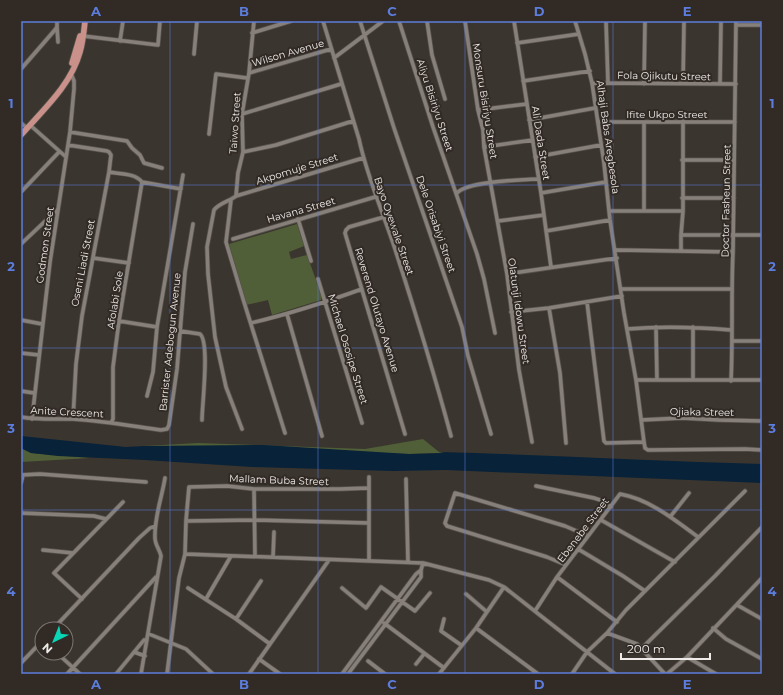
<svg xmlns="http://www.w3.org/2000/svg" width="783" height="695" viewBox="0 0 783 695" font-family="Montserrat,sans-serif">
<rect width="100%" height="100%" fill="#3b352f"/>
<path fill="#505f37" d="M297 224 304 246 289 252 291 259 307 255 321 294V300L272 315 268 300 246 305 229 244Z
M423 439 439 452 447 453 409 454 144 446 198 443 365 449Z
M21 448 31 453 90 458 21 462Z"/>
<path fill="#072239" d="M21 436 126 447 144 446 264 445 409 454 444 453 439 452C547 455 654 461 762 464V483L446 470 393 471 252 467 145 460 58 456 31 453 21 448Z"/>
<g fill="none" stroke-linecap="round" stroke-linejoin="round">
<g stroke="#57524d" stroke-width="5">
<path id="minor" d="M323 21 359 139C367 177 383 212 395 249 415 311 434 373 451 436
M360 21 394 128 462 327 468 356 491 434
M399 21 433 127 477 254 484 279 495 333
M427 21 432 55 445 99
M465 21 478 110 483 130 484 147 507 274 519 370 532 442
M514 21 541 193 551 267
M575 21 585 54 592 83 604 163 610 220 624 313 636 380 644 442 606 443 604 441 587 302
M606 21 608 83
M736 25H762
M57 27 58 42
M252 33 291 21
M83 36 158 45 160 21
M120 41 123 21
M517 43 579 34
M194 54 197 21
M334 58 383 21
M21 69 54 31 57 27V21
M249 73 331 49
M523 81 590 71
M592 83 736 84
M644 84 645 21
M683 84 684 21
M720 84 721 21
M478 110 527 104
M242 114 341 84
M529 120 595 108
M683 121V211L681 235H762
M598 122H735
M21 123 27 128
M30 125 66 157
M70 132 127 141 132 148 140 155 144 163 162 168
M209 134 216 74 247 78
M68 145 107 151 109 152 111 155 109 172 82 316 76 364 73 419
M484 147 533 140
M243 152 276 145 353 121
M535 157 601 145
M682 160H734
M109 172C119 174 135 173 142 182L181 189
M21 192 59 152
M457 193C468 181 521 180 539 179
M541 193 606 182
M236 196 363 158
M682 198H734
M231 200 226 242 244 302 285 433
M610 211H683
M644 211V122
M384 217 349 227 346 230 345 233 405 434
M298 219 311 261
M498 221 544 215
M546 231 610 220
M233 239 375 197
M21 244 58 209
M616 250 733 252
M681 251V235
M93 258 129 263
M507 274 617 258
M318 279 362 423
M622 289H731
M549 308 560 373 566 443
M511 312 549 308 622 296
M287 314 322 436
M21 320 42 324
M119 321 157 327 153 372 147 396
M251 323C289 314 326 302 362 289
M157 327 183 175
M656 327 657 380
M627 329C662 326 696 327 731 330
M180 331 200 334C210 342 202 405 202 420
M733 341H762
M21 353 39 355
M636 380H762
M693 380V327
M731 381C733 338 731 295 733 252L736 21
M21 391 34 393
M21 417C38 420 56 419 73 419 103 421 132 426 161 430L167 429 169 425 177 369 185 272 193 224
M32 419 50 262 70 132 74 89V81L72 76 69 77
M641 420 682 418 719 420 762 421
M111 423 113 419V367L119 321 142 182
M242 429 226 387 215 337 208 274 207 247 214 210C219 203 230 201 236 196L238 173 243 152 242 114 249 73 254 21
M644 442 645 448 648 450 745 449 762 450
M21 475 40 474 146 482
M406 479 408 562
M21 483 23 475
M536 486 594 498 603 501 611 507
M254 489 255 556
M21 513 94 516 106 519
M670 517 689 493
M601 520 675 562
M186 521 255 520 369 523
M578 549 623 576 645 591
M43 550 73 553
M185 554 423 563 489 580 504 587 615 674
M273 557 274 532
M369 561V477
M566 565 547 557 447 526 445 523 455 493 565 526 588 536
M557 577 617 622
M188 588 236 619 270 644
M342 588 366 608 381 587 415 611 430 593
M466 594 487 612
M82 599 54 573 123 502
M206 599 231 556
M737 605 762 619
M535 611 557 577 620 494C649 499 675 520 698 537
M236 619 261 581
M444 619 441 631 461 645
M384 623 444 668
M476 628 538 674
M713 628 726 639 762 659
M53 629 139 538 150 528 155 526
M607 633 637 644 665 674
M149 634 186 649 213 674
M642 648 715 576 762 527
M134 652 145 656
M57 653 80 674
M687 657 716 674
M259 659 280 674
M368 661 385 674
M21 663 42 641
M416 664 424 654
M67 674 156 577
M116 674 144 640H147
M141 674 161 556C160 550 155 545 155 538 154 518 162 497 165 478
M167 674 179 578 185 554 186 521 189 487 227 486 254 489H340L369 488
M249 674 329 560
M342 674 416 574 421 570
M348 674 421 577V570L423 563
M439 674 476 628 504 587
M572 674 587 652 607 633 626 610 745 491
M667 674 687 657 762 578"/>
</g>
<g stroke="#57524d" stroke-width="7">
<path id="primary" d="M72 63 80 36
M21 135C43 110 71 85 80 52 83 42 84 31 85 21"/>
</g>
<use href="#minor" stroke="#87807a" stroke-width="3.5"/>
<use href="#primary" stroke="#ca918a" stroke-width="5.5"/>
</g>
<path fill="none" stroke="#5c7ddd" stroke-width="1" stroke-opacity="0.55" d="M170 21V674M318 21V674M465 21V674M613 21V674M21 185H762M21 348H762M21 510H762"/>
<g text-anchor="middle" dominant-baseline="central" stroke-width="4" stroke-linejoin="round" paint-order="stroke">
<g font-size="10" fill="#efebe8" stroke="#312a25">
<text transform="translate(288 53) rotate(-16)">Wilson Avenue</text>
<text transform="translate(664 76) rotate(1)">Fola Ojikutu Street</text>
<text transform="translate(485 101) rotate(81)">Monsuru Bisiriyu Street</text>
<text transform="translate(435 105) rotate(72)">Aliyu Bisiriyu Street</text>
<text x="667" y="114">Ifite Ukpo Street</text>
<text transform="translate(235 123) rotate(-86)">Taiwo Street</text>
<text transform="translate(608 137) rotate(82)">Alhaji Babs Aregbesola</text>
<text transform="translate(541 143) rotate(81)">Ali Dada Street</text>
<text transform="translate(297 169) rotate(-17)">Akpomuje Street</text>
<text transform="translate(726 201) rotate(-89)">Doctor Fasheun Street</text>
<text transform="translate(301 210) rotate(-16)">Havana Street</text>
<text transform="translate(436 224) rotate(71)">Dele Orisabiyi Street</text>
<text transform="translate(394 226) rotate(71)">Bayo Oyewale Street</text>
<text transform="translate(45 245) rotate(-82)">Godmon Street</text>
<text transform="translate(83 263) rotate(-79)">Oseni Liadi Street</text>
<text transform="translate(115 300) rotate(-81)">Afolabi Sole</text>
<text transform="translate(377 310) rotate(73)">Reverend Olutayo Avenue</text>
<text transform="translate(519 311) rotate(82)">Olatunji Idowu Street</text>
<text transform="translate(170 342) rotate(-84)">Barrister Adebogun Avenue</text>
<text transform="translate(348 349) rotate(73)">Michael Ososipe Street</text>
<text transform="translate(67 412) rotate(3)">Anite Crescent</text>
<text transform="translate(702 412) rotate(1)">Ojiaka Street</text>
<text transform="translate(279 480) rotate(2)">Mallam Buba Street</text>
<text transform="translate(583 530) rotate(-53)">Ebenebe Street</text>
</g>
</g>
<rect width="783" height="695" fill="none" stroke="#312a25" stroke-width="44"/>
<g transform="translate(54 641) rotate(223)"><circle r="19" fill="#312a25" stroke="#7d7773"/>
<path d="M0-3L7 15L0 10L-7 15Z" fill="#0ad5b5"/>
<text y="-6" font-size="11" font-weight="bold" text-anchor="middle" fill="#efebe8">N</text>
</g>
<path d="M621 653v6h89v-6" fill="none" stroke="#efebe8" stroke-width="2"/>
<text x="627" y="653" font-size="12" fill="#efebe8" stroke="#312a25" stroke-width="3" paint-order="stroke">200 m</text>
<rect x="22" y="22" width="739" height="651" fill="none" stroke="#5c7ddd" stroke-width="1.5"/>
<g font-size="13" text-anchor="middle" font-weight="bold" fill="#5c7ddd">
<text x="96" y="16">A</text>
<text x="244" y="16">B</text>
<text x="392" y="16">C</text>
<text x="539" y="16">D</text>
<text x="687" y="16">E</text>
<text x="11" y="108">1</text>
<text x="772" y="108">1</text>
<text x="11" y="271">2</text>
<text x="772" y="271">2</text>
<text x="11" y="433">3</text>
<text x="772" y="433">3</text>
<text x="11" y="596">4</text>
<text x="772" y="596">4</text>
<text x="96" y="689">A</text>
<text x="244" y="689">B</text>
<text x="392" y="689">C</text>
<text x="539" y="689">D</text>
<text x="687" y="689">E</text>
</g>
</svg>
